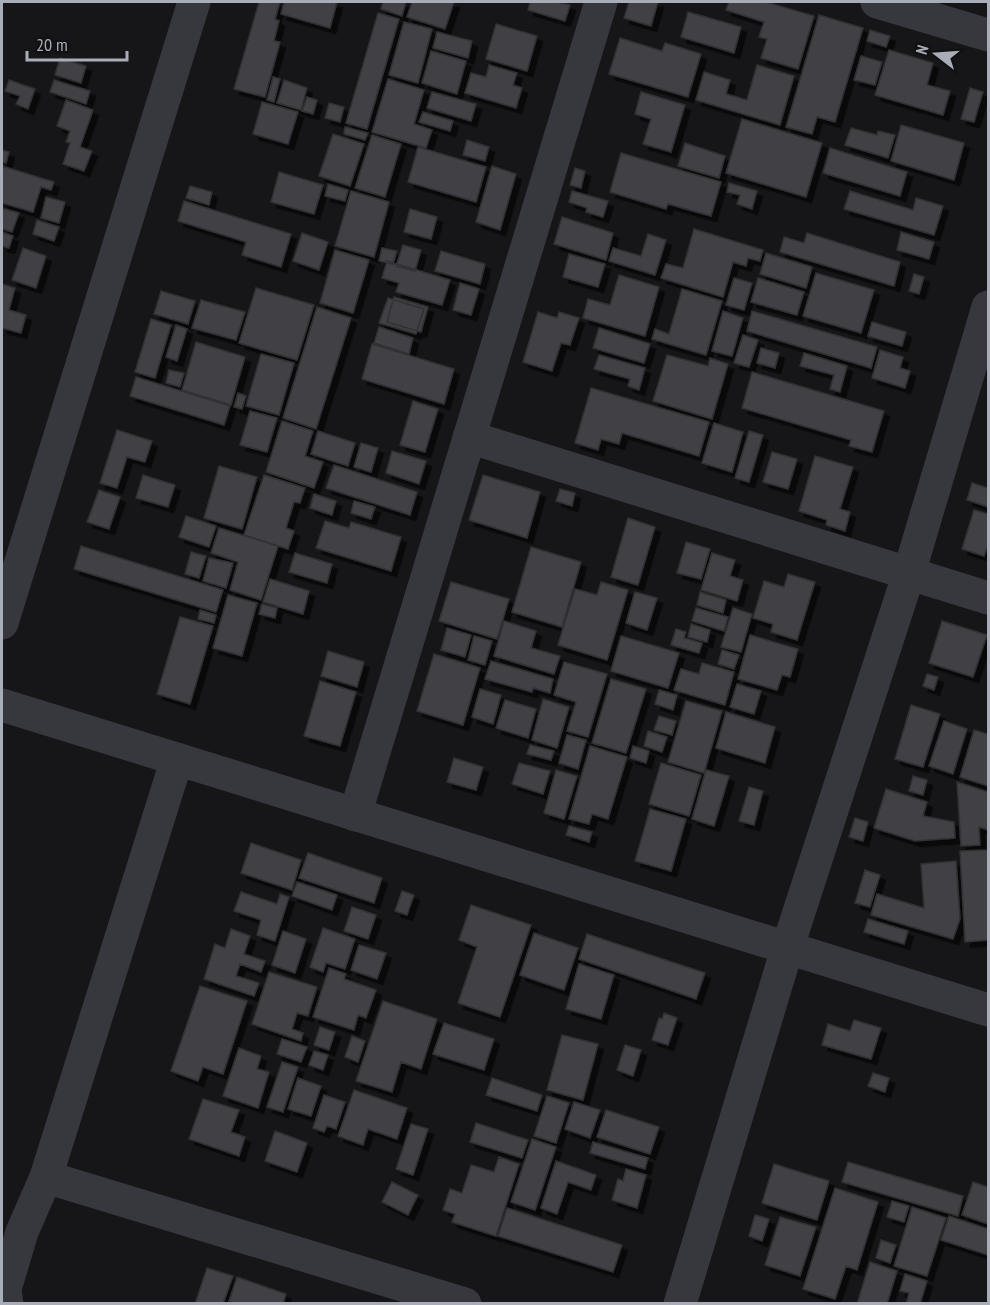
<svg xmlns="http://www.w3.org/2000/svg" width="990" height="1305" viewBox="0 0 990 1305" font-family="'PT Sans Narrow',sans-serif">
<defs>
<filter id="shadow"><feDropShadow dx="5.5" dy="5.5" stdDeviation="0" flood-color="#0009"/></filter>
</defs>
<rect width="100%" height="100%" fill="#161618"/>
<path fill="#404145" stroke="#303034" stroke-width="1.5" filter="url(#shadow)" d="M259 2H280L275 19 279 21 274 41 280 42 265 97 234 89Z
M284 2H337L330 28 281 14Z
M383 2H406L402 16 381 9Z
M412 2H454L445 29 407 17Z
M530 2H557L570 5 565 21 528 10Z
M629 2H658L651 26 624 18Z
M729 2H766L814 16 798 69 761 58 767 39 759 37 764 22 726 10Z
M688 12 741 27 734 53 681 37Z
M378 13 399 19 367 129 346 123Z
M819 15 863 28 835 122 817 117 812 134 786 127Z
M404 22 432 29 418 83 389 75Z
M496 24 537 36 527 71 486 59Z
M870 30 890 36 886 47 867 41Z
M437 32 472 41 468 58 433 48Z
M620 38 662 51 665 43 701 54 688 97 609 74Z
M889 50 933 63 927 85 950 91 943 115 875 95Z
M431 51 466 61 457 94 422 83Z
M861 56 882 62 875 85 854 80Z
M60 58 86 66 81 83 55 75Z
M489 65 517 73 513 85 522 88 516 108 465 93 471 73 486 77Z
M757 65 794 76 780 125 696 100 704 72 730 80 726 94 747 100Z
M273 77 280 79 274 102 267 100Z
M388 79 424 90 414 124 432 130 426 148 372 132Z
M9 80 35 89 28 109 16 104 20 96 5 91Z
M54 80 90 91 86 104 50 92Z
M284 80 307 88 301 110 277 103Z
M970 88 983 92 974 122 961 119Z
M432 92 476 104 471 121 427 108Z
M641 92 685 105 671 152 643 144 651 119 635 114Z
M307 97 317 100 313 114 302 111Z
M66 100 93 110 80 147 92 151 84 171 63 164 70 143 66 142 70 131 57 126Z
M262 102 298 112 288 144 253 134Z
M329 103 344 107 340 122 325 118Z
M423 112 453 121 450 131 419 122Z
M742 119 822 143 806 197 726 173Z
M901 125 964 143 954 180 891 161Z
M345 127 368 133 365 140 344 134Z
M851 128 877 135 878 131 895 135 888 158 845 145Z
M333 134 364 144 350 186 319 176Z
M372 135 401 144 385 197 355 188Z
M467 140 489 147 485 161 463 155Z
M685 143 725 156 719 178 678 166Z
M418 147 486 167 476 202 408 182Z
M830 148 907 172 900 196 823 173Z
M2 150 9 152 6 163 2 162Z
M621 153 721 182 711 216 668 204 666 209 610 192Z
M2 166 54 182 51 190 41 187 33 212 2 203Z
M492 166 516 174 500 230 476 222Z
M575 168 585 171 581 188 570 185Z
M279 172 323 185 314 214 271 202Z
M729 183 757 191 752 209 737 204 740 195 727 192Z
M328 184 348 190 345 201 325 196Z
M190 186 212 192 209 205 186 198Z
M351 191 389 202 374 257 335 246Z
M572 191 608 201 603 217 586 212 587 208 569 202Z
M850 191 913 210 916 198 943 206 934 235 844 209Z
M46 197 65 202 59 223 41 218Z
M184 201 291 234 281 267 242 255 246 242 178 221Z
M2 208 19 213 12 232 2 229Z
M410 209 437 217 431 239 404 232Z
M562 217 613 233 606 260 554 244Z
M37 220 59 227 54 241 33 234Z
M694 229 763 250 760 261 748 258 746 266 733 262 723 297 661 278 666 264 683 268Z
M2 232 13 236 9 248 2 246Z
M901 232 934 242 929 259 897 250Z
M302 233 328 242 319 270 293 261Z
M807 233 900 262 894 286 780 252 784 237 804 243Z
M648 234 666 240 655 275 609 261 613 248 641 256Z
M403 245 421 250 415 271 396 266Z
M23 248 46 256 36 288 12 280Z
M382 248 397 251 393 264 379 261Z
M335 250 369 260 353 313 320 303Z
M441 251 485 264 480 284 435 271Z
M766 253 812 267 806 288 760 274Z
M569 254 605 264 598 287 563 277Z
M387 261 450 280 442 305 396 292 399 283 382 278Z
M816 273 874 290 861 333 803 316Z
M914 274 924 277 919 294 909 291Z
M619 275 659 287 645 336 583 318 588 299 610 305Z
M734 278 752 283 744 310 726 305Z
M758 278 804 292 797 315 751 302Z
M460 283 479 289 471 315 453 310Z
M2 284 15 288 9 310 26 315 21 333 2 328Z
M256 288 314 305 297 360 239 343Z
M682 289 722 301 706 355 652 339 655 329 669 334Z
M161 291 195 301 188 324 154 314Z
M394 297 428 307 421 332 387 322Z
M388 298 424 309 416 334 379 323Z
M201 300 245 312 236 340 192 328Z
M317 307 351 318 316 429 283 418Z
M723 311 743 318 732 356 712 351Z
M752 311 877 347 871 368 747 331Z
M538 312 557 318 559 312 579 318 570 345 561 343 552 371 523 362Z
M151 319 171 325 155 378 135 372Z
M872 322 906 332 902 346 868 336Z
M176 325 187 329 177 361 166 357Z
M379 327 413 338 409 354 374 343Z
M599 328 650 344 644 363 593 348Z
M743 335 758 340 749 367 734 363Z
M196 342 245 357 231 405 182 390Z
M372 344 454 369 444 404 362 379Z
M761 348 779 353 775 368 757 363Z
M880 350 903 357 900 368 910 371 905 388 872 378Z
M804 353 847 366 840 392 830 389 834 375 800 366Z
M261 354 294 363 279 415 246 406Z
M599 355 645 368 639 390 628 386 630 379 594 369Z
M667 355 708 366 710 358 728 364 712 419 653 401Z
M169 370 184 373 180 387 166 383Z
M752 372 884 411 872 452 849 446 851 440 742 408Z
M136 377 230 406 224 425 130 396Z
M591 388 709 422 699 456 622 433 619 444 601 439 598 450 575 443Z
M238 393 246 396 242 409 234 407Z
M413 401 438 409 425 452 400 445Z
M250 411 277 418 267 452 240 445Z
M282 421 313 431 305 456 323 462 314 488 266 472Z
M714 423 743 432 732 472 702 463Z
M117 430 152 441 145 462 127 457 117 488 100 483Z
M318 431 355 443 348 466 311 454Z
M749 431 763 435 749 482 735 478Z
M361 443 378 448 371 472 354 467Z
M392 451 426 461 419 484 386 473Z
M772 452 797 459 788 489 763 482Z
M815 456 853 467 840 509 850 512 845 531 826 525 827 520 799 511Z
M334 465 417 492 410 515 326 488Z
M219 466 257 477 242 529 204 518Z
M143 475 175 485 168 507 136 498Z
M264 475 305 488 300 503 294 502 286 528 294 531 288 549 244 535Z
M483 475 540 492 527 538 469 520Z
M972 483 988 488V507L967 500Z
M560 489 575 493 572 506 556 501Z
M99 490 120 497 109 529 87 522Z
M314 494 336 501 332 515 310 508Z
M354 501 375 507 371 519 351 513Z
M974 510 988 514V548H987L984 556 962 549Z
M186 516 216 526 209 547 179 537Z
M628 518 655 527 638 585 611 577Z
M325 521 349 528 351 522 401 537 391 571 316 548Z
M219 528 278 546 261 600 230 590 238 562 211 553Z
M686 542 710 549 701 579 677 573Z
M81 546 223 590 216 612 74 569Z
M531 547 581 562 562 627 512 612Z
M191 552 206 556 199 578 185 574Z
M295 553 332 564 327 583 289 572Z
M712 553 735 560 730 576 743 580 737 601 701 590Z
M209 558 233 563 226 588 203 581Z
M788 574 815 582 797 640 771 632 773 624 753 618 764 581 784 587Z
M270 579 309 591 303 614 263 602Z
M451 582 509 599 497 639 439 621Z
M601 582 628 590 607 660 558 645 575 589 597 595Z
M635 592 657 598 647 630 626 623Z
M700 592 726 600 723 613 697 605Z
M228 595 257 603 242 656 213 648Z
M262 604 277 608 275 618 259 614Z
M696 608 728 617 724 631 692 621Z
M733 608 752 614 741 652 721 647Z
M200 610 216 615 214 623 198 619Z
M180 617 213 626 190 704 157 694Z
M504 621 536 631 531 648 560 656 554 674 494 656Z
M942 621 987 635 973 677 929 663Z
M691 624 710 630 707 642 688 637Z
M447 628 471 635 465 657 441 650Z
M676 629 686 632 684 638 702 643 699 653 671 645Z
M750 635 798 649 790 677 782 675 777 690 738 679Z
M474 636 492 641 485 665 468 660Z
M621 636 679 653 668 688 611 671Z
M722 650 739 655 734 669 718 664Z
M328 651 364 662 357 687 321 676Z
M434 654 480 668 463 725 417 711Z
M491 661 553 679 550 693 533 688 532 692 485 679Z
M564 662 607 674 588 737 567 731 576 702 554 695Z
M702 663 734 672 725 705 674 690 681 669 699 674Z
M927 674 938 677 934 690 923 686Z
M611 679 646 689 626 753 592 743Z
M320 681 356 692 340 746 304 736Z
M737 684 761 691 754 714 730 707Z
M480 689 501 695 493 724 472 717Z
M659 690 677 695 673 710 655 704Z
M543 699 569 707 557 748 532 740Z
M505 700 536 709 528 738 496 728Z
M686 701 722 711 704 773 668 762Z
M911 705 940 714 923 767 895 759Z
M726 712 775 727 765 763 716 748Z
M659 716 676 721 672 735 654 730Z
M944 721 967 729 953 774 929 766Z
M974 730 988 734V786L960 777Z
M648 731 667 737 662 752 644 746Z
M567 735 586 740 578 769 559 763Z
M530 745 554 751 551 760 527 754Z
M590 746 627 757 608 819 592 814 589 824 569 819Z
M633 746 649 751 646 763 630 758Z
M454 758 483 767 476 790 447 782Z
M519 763 550 771 543 794 512 784Z
M661 763 701 775 689 816 649 804Z
M556 770 577 776 564 819 544 813Z
M706 770 729 776 714 826 692 819Z
M913 776 927 780 923 795 909 791Z
M957 782 988 792V830L979 827 980 845 961 846Z
M749 787 763 791 754 825 739 821Z
M886 789 927 802 923 816 954 822 955 838 915 841 874 828Z
M650 809 686 819 671 871 635 861Z
M855 818 868 822 863 841 849 837Z
M569 826 592 832 589 842 566 835Z
M251 843 301 860 292 890 241 873Z
M988 850V940L965 942 960 851Z
M308 853 382 878 374 903 299 878Z
M956 861 960 919 953 939 871 915 877 894 924 908 921 864Z
M865 870 880 875 870 907 855 903Z
M297 882 337 895 332 910 292 896Z
M402 891 414 895 407 915 395 911Z
M241 892 277 904 280 894 289 897 275 941 257 935 261 920 234 911Z
M471 905 531 925 500 1017 458 1003 477 947 459 940Z
M352 907 376 915 368 939 344 931Z
M868 919 908 931 904 944 864 932Z
M323 928 355 939 345 969 326 963 323 972 310 967Z
M231 929 250 936 244 954 265 961 261 972 240 964 236 976 259 983 254 996 204 979 215 944 225 948Z
M283 931 306 939 295 973 272 965Z
M534 933 578 948 564 990 520 975Z
M587 934 705 973 696 999 579 959Z
M359 945 386 953 377 979 351 970Z
M579 964 614 975 601 1019 566 1009Z
M329 968 346 974 344 979 376 990 366 1018 358 1015 354 1030 313 1017Z
M269 972 317 987 308 1016 297 1013 292 1029 303 1033 301 1041 252 1024Z
M200 986 247 1001 223 1074 203 1067 198 1081 171 1071Z
M383 1001 437 1019 421 1069 401 1062 392 1092 356 1081Z
M664 1013 677 1018 668 1045 652 1040 659 1018 662 1019Z
M854 1020 881 1028 871 1059 822 1045 828 1024 850 1031Z
M444 1023 494 1039 484 1070 433 1054Z
M320 1027 335 1032 329 1050 314 1045Z
M562 1035 598 1044 583 1100 547 1090Z
M352 1036 365 1041 358 1062 345 1057Z
M282 1039 307 1047 301 1062 277 1054Z
M625 1045 641 1050 633 1076 617 1070Z
M239 1048 261 1056 257 1069 269 1072 258 1108 223 1096Z
M314 1051 328 1055 323 1070 309 1065Z
M282 1062 298 1067 283 1112 267 1107Z
M873 1073 889 1078 885 1092 868 1086Z
M298 1078 321 1086 311 1116 288 1109Z
M492 1078 542 1095 537 1111 486 1095Z
M354 1090 407 1108 397 1139 368 1129 363 1145 338 1136Z
M324 1095 345 1102 336 1129 327 1126 324 1132 313 1128Z
M547 1096 569 1103 556 1143 534 1136Z
M203 1099 239 1110 231 1132 245 1137 239 1156 189 1139Z
M574 1102 600 1110 590 1138 565 1129Z
M606 1110 659 1127 650 1154 597 1137Z
M476 1123 528 1140 522 1158 470 1142Z
M411 1124 428 1129 413 1175 396 1169Z
M275 1131 307 1143 297 1172 265 1161Z
M532 1139 556 1147 535 1210 511 1202Z
M593 1142 648 1158 645 1169 590 1153Z
M499 1157 519 1164 496 1236 452 1222 455 1214 443 1210 450 1189 462 1193 471 1165 494 1172Z
M556 1161 596 1175 591 1190 568 1182 557 1214 541 1208Z
M848 1162 963 1196 958 1216 842 1182Z
M774 1164 829 1181 817 1220 762 1203Z
M626 1169 646 1175 637 1208 612 1200 618 1179 623 1181Z
M392 1182 418 1195 408 1215 382 1202Z
M973 1182 988 1187V1224L962 1215Z
M835 1188 878 1202 857 1270 846 1266 835 1299 803 1289Z
M892 1201 909 1206 904 1222 887 1217Z
M912 1207 946 1218 927 1276 894 1266Z
M507 1208 622 1245 613 1272 498 1236Z
M755 1215 769 1219 762 1241 749 1236Z
M949 1216 988 1229V1255L941 1240Z
M780 1217 816 1227 800 1276 765 1265Z
M881 1240 896 1245 890 1263 876 1258Z
M870 1262 897 1271 887 1304H857Z
M207 1268 233 1276 223 1304H195Z
M905 1274 927 1281 920 1304H906L909 1293 900 1291Z
M237 1277 286 1294 283 1304H236L229 1301Z"/>
<g fill="none" stroke-linecap="round" stroke-linejoin="round">
<path stroke="#37383d" stroke-width="33" d="M877 2 988 35
M469 437 988 598
M2 623 194 2
M355 815 601 2
M46 1177 465 1304
M7 1304 5 1289 22 1232 46 1177 177 759
M680 1304 787 949 909 573 988 307"/>
<path stroke="#37383d" stroke-width="33" d="M2 705 988 1010"/>
</g>
<rect width="990" height="1305" fill="none" stroke="#a8adb8" stroke-width="6"/>
<g transform="translate(936 54) rotate(287)" stroke="#111113" stroke-width="4.5" paint-order="stroke">
<path d="M0-4.5L10 22L0 15L-10 22Z" fill="#a8adb8"/>
<text y="-9" font-size="16" font-weight="bold" text-anchor="middle" fill="#a8adb8">N</text>
</g>
<path d="M27 51v9h100v-9" fill="none" stroke="#a8adb8" stroke-width="3"/>
<text x="36" y="51" font-size="18" fill="#a8adb8" stroke="#111113" stroke-width="4.5" paint-order="stroke">20 m</text>
</svg>
